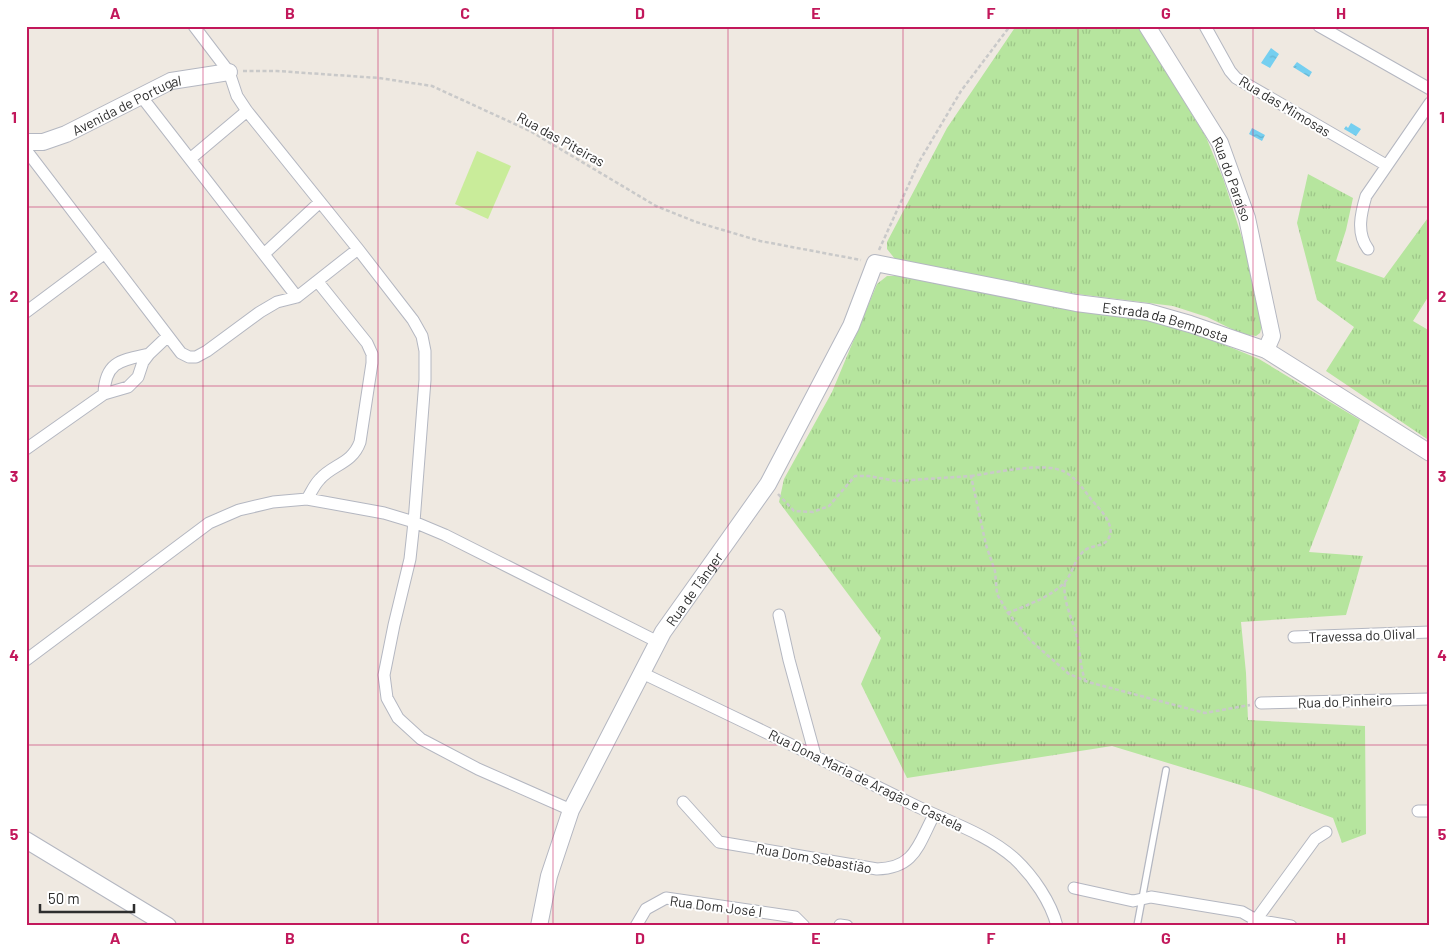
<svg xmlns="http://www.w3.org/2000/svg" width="1456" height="952" viewBox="0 0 1456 952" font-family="Barlow,sans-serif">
<defs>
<pattern id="grass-tufts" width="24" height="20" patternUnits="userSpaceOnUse" patternTransform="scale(1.25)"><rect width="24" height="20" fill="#b6e59e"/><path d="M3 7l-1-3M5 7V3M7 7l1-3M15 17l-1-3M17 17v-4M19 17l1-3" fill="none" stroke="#9dc588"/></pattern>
<pattern id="water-ripples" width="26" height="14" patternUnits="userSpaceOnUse" patternTransform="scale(1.25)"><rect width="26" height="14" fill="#75cff0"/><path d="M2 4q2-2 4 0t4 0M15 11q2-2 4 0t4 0" fill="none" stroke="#66b2ce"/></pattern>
</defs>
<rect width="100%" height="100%" fill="#efe9e1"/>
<path fill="url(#grass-tufts)" d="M1016 26H1138L1206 137 1224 181 1244 244 1263 322 1260 333 1256 336 1242 334 1207 317 1173 306 1077 294 933 269 895 259 887 249V242L947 128Z
M1308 174 1353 198 1346 230 1336 261 1384 278 1430 215V294L1413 321 1430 331V393L1428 396 1430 397V441L1326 371 1354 327 1317 300 1297 223Z
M887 276H905L1134 317 1186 329 1259 359 1360 420 1309 552 1363 556 1346 615 1241 622 1246 673 1248 720 1365 726 1366 834 1342 843 1333 818 1260 791 1112 746 907 778 861 684 881 638 779 502 784 479 832 392 877 284Z"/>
<path fill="#c9ec9a" d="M477 151 511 166 488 219 455 204Z"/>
<path fill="url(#water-ripples)" d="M1271 48 1279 54 1270 68 1261 63Z
M1297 62 1312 72 1309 77 1293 67Z
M1351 123 1361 129 1356 136 1344 129 1346 126 1348 128Z
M1252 128 1265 135 1262 141 1249 134Z"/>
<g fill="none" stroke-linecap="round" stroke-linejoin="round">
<g stroke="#b4b7c1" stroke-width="8">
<path id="lane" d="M1137 926 1166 770"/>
</g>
<g stroke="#b4b7c1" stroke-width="13">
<path id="street" d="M194 26 229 72 237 96 247 111 358 249 413 320 422 336 425 351V380L414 522 410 559 394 625 384 675 387 698 398 718 421 739 478 769 571 810
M1205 26 1230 71 1236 78 1386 165
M1319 26 1430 89
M141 96 297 297
M26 150 181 353 189 357H196L207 351 260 312 277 302 297 297 358 249
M190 159 247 111
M1368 249C1356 233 1361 213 1366 196L1430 103
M264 254 320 202
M26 312 105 253
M104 394C105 361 122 360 149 354
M26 449 104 394 128 387 138 377 143 362 149 354 168 336
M307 499C311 493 314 485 320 479 333 464 352 464 360 442L372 363V354L367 343 318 282
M779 615 789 660 815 755
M1294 637 1430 632
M26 660 209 523 239 510 273 502 307 499 384 513 414 522 445 535 658 642
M642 673C732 716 822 759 912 804 946 821 986 833 1015 859 1033 876 1051 902 1057 926
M1261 703 1430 699
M683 802 719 842 877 869C915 868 918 845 934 815
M1418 811H1430
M1074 888 1133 901 1151 897 1242 912 1256 920 1291 926
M1253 924 1315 839 1326 832
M840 925 847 926
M636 926 646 909 666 898 795 917 804 926"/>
</g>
<g stroke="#b4b7c1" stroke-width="18">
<g id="secondary">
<path id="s1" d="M1147 26 1220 143 1247 218 1272 336 1266 350"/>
<path id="s2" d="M26 142H43L66 134 171 81 229 72"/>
<path d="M26 840 168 926"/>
<path id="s3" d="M539 926 549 876 571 810 663 632 768 484 851 326 875 263 1076 303 1148 312 1190 324 1266 350 1430 453"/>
</g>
</g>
<path stroke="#c9c9c9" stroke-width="2.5" stroke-dasharray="4 2.5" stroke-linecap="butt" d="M243 71H277L379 78 432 86 530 131 656 206 696 222 760 241 861 260
M879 250 919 162 961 91 1010 26
M971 476C994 473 1045 461 1065 472 1079 480 1086 494 1096 505 1103 512 1113 525 1110 535 1106 548 1094 544 1085 550 1075 558 1072 574 1065 582 1051 597 1027 605 1008 613
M778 494 794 511 813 512 829 506 855 476H869L896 481 971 476 986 545 995 571 997 594 1008 613 1030 640 1069 674 1088 682 1205 713 1250 705
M1065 583C1062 600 1073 620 1077 637 1080 651 1080 666 1085 680"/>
<use href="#lane" stroke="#fff" stroke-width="5.5"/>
<use href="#street" stroke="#fff" stroke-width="11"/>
<use href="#secondary" stroke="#fff" stroke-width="16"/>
</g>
<path fill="none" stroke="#c2185b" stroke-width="1" stroke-opacity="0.55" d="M203 26V926M378 26V926M553 26V926M728 26V926M903 26V926M1078 26V926M1253 26V926M26 207H1430M26 386H1430M26 566H1430M26 745H1430"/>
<g text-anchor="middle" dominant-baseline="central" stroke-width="4" stroke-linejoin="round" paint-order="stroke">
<g font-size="14" fill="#2e2e2e" stroke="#fff">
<text stroke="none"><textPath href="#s2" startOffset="109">Avenida de Portugal</textPath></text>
<text transform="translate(1285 106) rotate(31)">Rua das Mimosas</text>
<text transform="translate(561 139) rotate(29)">Rua das Piteiras</text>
<text stroke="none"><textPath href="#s1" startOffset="176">Rua do Paraíso</textPath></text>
<text stroke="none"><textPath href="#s3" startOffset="1045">Estrada da Bemposta</textPath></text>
<text stroke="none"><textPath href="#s3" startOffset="374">Rua de Tânger</textPath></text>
<text transform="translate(1362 635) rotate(-2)">Travessa do Olival</text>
<text transform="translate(1345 701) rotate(-2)">Rua do Pinheiro</text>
<text transform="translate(866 780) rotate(26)">Rua Dona Maria de Aragão e Castela</text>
<text transform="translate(814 858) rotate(10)">Rua Dom Sebastião</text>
<text transform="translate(716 906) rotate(7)">Rua Dom José I</text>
</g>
</g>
<rect width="1456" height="952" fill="none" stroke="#ffffff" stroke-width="55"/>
<path d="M40 904v8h94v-8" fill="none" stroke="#2e2e2e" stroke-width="2.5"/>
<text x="48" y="904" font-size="15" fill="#2e2e2e" stroke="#ffffff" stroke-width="4" paint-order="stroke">50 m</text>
<rect x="28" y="28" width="1400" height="896" fill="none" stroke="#c2185b" stroke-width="2"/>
<g font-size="16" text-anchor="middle" font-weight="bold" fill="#c2185b">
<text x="115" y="19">A</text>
<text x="290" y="19">B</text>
<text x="465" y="19">C</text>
<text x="640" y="19">D</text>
<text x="816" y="19">E</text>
<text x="991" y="19">F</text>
<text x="1166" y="19">G</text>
<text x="1341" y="19">H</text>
<text x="14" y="123">1</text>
<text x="1442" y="123">1</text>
<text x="14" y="302">2</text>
<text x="1442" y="302">2</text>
<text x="14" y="482">3</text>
<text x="1442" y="482">3</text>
<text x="14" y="661">4</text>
<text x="1442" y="661">4</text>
<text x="14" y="840">5</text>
<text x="1442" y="840">5</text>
<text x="115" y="944">A</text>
<text x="290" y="944">B</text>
<text x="465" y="944">C</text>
<text x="640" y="944">D</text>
<text x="816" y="944">E</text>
<text x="991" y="944">F</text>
<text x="1166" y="944">G</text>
<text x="1341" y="944">H</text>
</g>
</svg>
